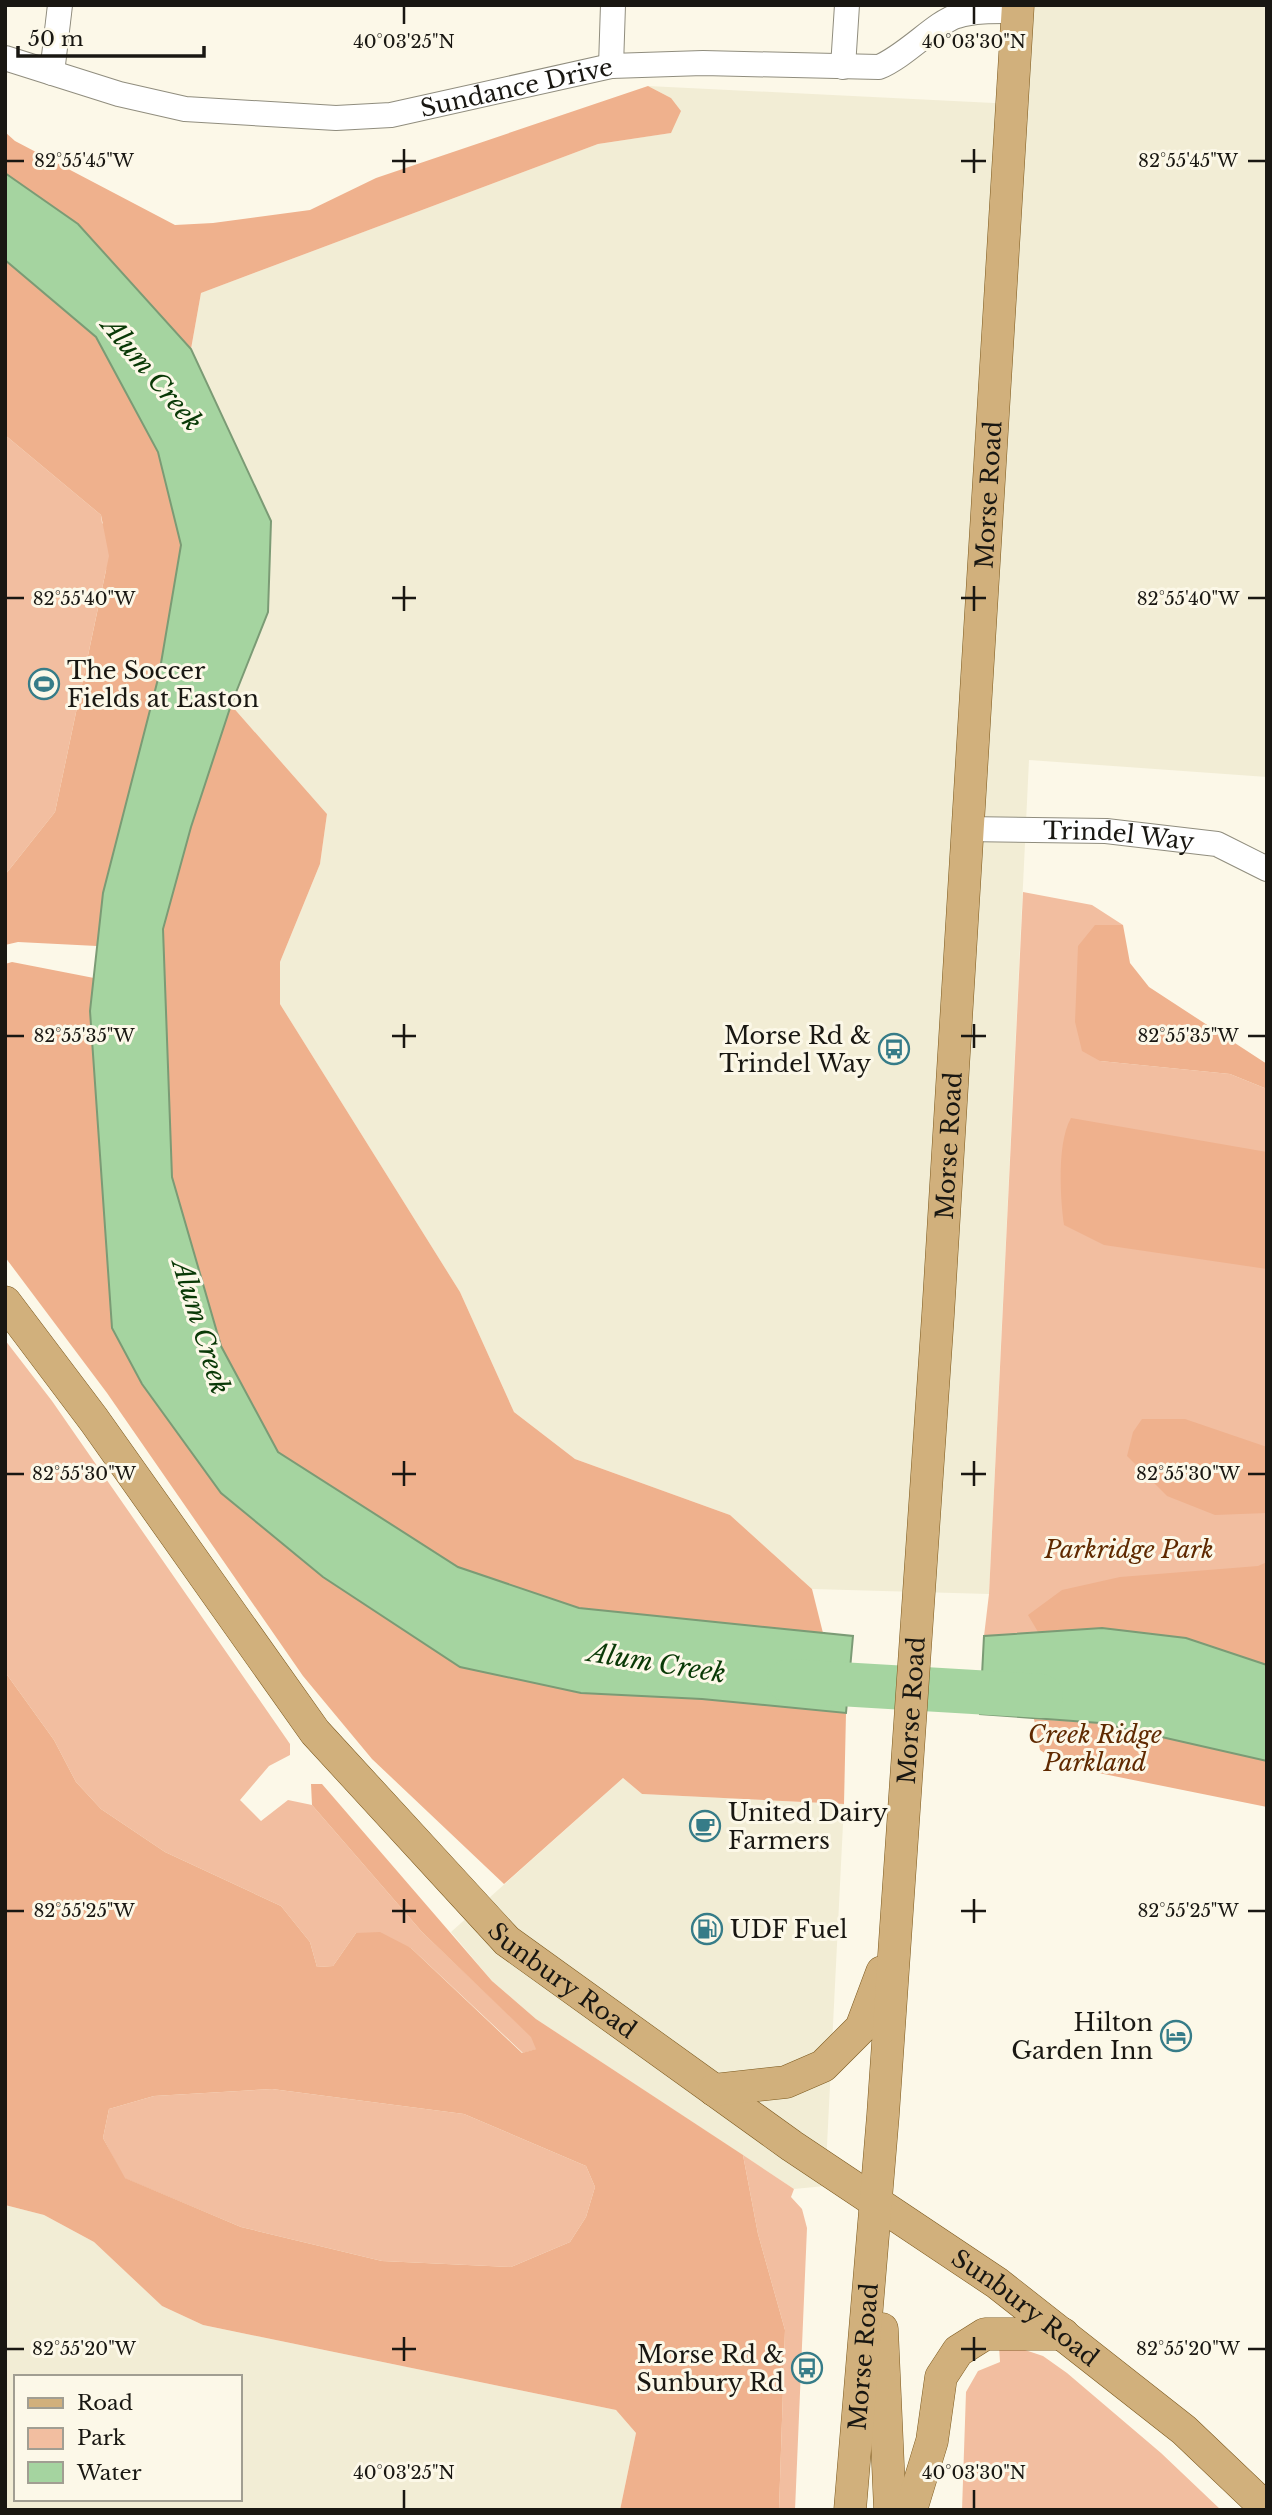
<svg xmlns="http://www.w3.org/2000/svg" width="1272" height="2515" viewBox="0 0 1272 2515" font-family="'Libre Baskerville',serif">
<rect width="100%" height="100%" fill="#fcf8e8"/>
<path fill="#f2edd5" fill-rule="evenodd" d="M1019 5H1267V777L1029 760 989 1594 812 1589 730 1515 575 1459 514 1412 460 1292 280 1004V962L320 864 327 814 231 705 268 612 271 521 191 349 201 293 598 144 670 133 671 98 648 86 1014 104Z
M623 1778 642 1794 844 1804 825 2186 794 2189 536 2019 492 1981 451 1932Z
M5 2205 44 2215 94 2242 162 2306 203 2325 616 2410 636 2433 620 2510H5ZM16 2377H240V2499H16Z"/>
<path fill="#f2bea0" d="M5 435 101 515 102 523 127 541 106 570 55 812 5 875Z
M1023 892 1092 905 1123 925H1095L1100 1061 1230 1074 1267 1089V1720L984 1636 989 1594Z
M5 1340 52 1401 290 1744V1755L269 1766 240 1800 261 1821 288 1800 312 1805 422 1932 532 2037 537 2049 523 2053 411 1948 356 1933 333 1966 317 1967 310 1942 281 1906 165 1852 101 1809 76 1782 54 1740 5 1672Z
M272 2089 464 2114 586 2166 595 2187 586 2217 570 2242 511 2267 382 2261 241 2227 124 2178 103 2138 109 2109 154 2096Z
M743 2155 794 2189 791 2197 802 2209 807 2228 795 2510H779L785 2330 758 2234Z
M999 2346 1022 2349 1043 2356 1067 2373 1161 2453 1221 2510H962L966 2392 978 2371 1000 2362Z"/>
<path fill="#efb18d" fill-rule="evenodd" d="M648 86 671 98 681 111 671 133 598 144 201 293 191 349 78 224 5 173V132L15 141 175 225 213 223 310 210 376 178Z
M5 260 96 337 158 452 181 545 159 675 103 893 97 946 18 942 5 945V875L55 812 109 556 101 515 5 435Z
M231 705 327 814 320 864 280 962V1004L460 1292 514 1412 575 1459 730 1515 812 1589 823 1633 579 1608 458 1567 278 1452 221 1346 172 1177 163 929 191 827Z
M1095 925H1123L1130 963 1149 987 1267 1064V1089L1230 1074 1100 1061 1082 1051 1075 1022 1078 946Z
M12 962 94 978 90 1011 112 1328 142 1384 221 1493 323 1577 460 1667 581 1693 702 1699 846 1713 844 1804 642 1794 623 1778 504 1884 372 1759 303 1676 107 1393 5 1257V964Z
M1071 1118 1267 1152V1269L1104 1245 1064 1225C1060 1197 1057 1142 1071 1118Z
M1142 1419H1185L1267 1447V1513L1215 1515 1167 1496 1127 1456 1133 1432Z
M1267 1562V1665L1185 1638 1102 1628 1038 1632 1028 1615 1062 1590 1120 1577 1258 1566Z
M5 1672 54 1740 76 1782 101 1809 165 1852 281 1906 310 1942 317 1967 333 1966 356 1933 380 1932 411 1948 522 2053 536 2049 531 2037 422 1932 312 1805 311 1784H322L492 1981 536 2019 743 2155 758 2234 785 2330 779 2510H620L636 2433 616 2410 203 2325 162 2306 94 2242 44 2215 5 2205ZM272 2089 464 2114 586 2166 595 2187 586 2217 570 2242 511 2267 382 2261 241 2227 125 2178 103 2138 109 2109 154 2096Z
M1034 1719 1100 1723 1267 1761V1807L1064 1766 1040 1750Z"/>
<path fill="#a5d4a0" stroke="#7b9b75" stroke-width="2" d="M5 173 78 224 191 349 271 521 268 612 231 705 191 827 163 929 172 1177 221 1346 278 1452 458 1567 579 1608 853 1636 846 1713 702 1699 581 1693 460 1667 323 1577 221 1493 142 1384 112 1328 90 1011 103 893 159 675 181 545 158 452 96 337 5 260Z
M1102 1628 1186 1638 1267 1665V1761L1100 1723 980 1714 984 1636Z"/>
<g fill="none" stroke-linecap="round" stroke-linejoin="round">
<path stroke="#a5d4a0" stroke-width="44" d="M789 1681 1041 1696"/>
<g stroke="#908d7e" stroke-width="26">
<g id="minor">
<path id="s1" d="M5 58 119 94 185 109 336 118 391 115 611 66 703 63 879 67C906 56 936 22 957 16 976 10 998 11 1018 11"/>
<path d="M611 66 613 5"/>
<path d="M843 67 847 5"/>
<path d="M52 73 60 5"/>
<path id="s2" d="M965 829 1106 831 1217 844 1267 869"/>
</g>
</g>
<g stroke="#7c591e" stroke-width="33">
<g id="major">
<path id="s3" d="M5 1302 94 1420 315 1732 507 1941 792 2146 997 2283 1184 2430 1267 2509"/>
<path d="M714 2090 786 2082 823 2066 861 2028 882 1972"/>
<path d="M882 2329 890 2510"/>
<path id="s4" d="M850 2510 883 2115 938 1315 1018 5"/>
<path d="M911 2510 932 2441 941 2377 958 2351 985 2334H1063"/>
</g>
</g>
<use href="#minor" stroke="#fff" stroke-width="24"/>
<use href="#major" stroke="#d1b07c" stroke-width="32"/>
</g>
<path fill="none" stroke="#191712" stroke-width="2.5" d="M404 7V24M974 7V24M404 149V173M974 149V173M7 161H24M392 161H416M961 161H986M1248 161H1265M404 586V611M974 586V611M7 598H24M392 598H416M961 598H986M1248 598H1265M404 1024V1048M974 1024V1048M7 1036H24M392 1036H416M961 1036H986M1248 1036H1265M404 1461V1486M974 1461V1486M7 1474H24M392 1474H416M961 1474H986M1248 1474H1265M404 1899V1923M974 1899V1923M7 1911H24M392 1911H416M961 1911H986M1248 1911H1265M404 2337V2361M974 2337V2361M7 2349H24M392 2349H416M961 2349H986M1248 2349H1265M404 2490V2508M974 2490V2508"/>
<defs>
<g id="stadium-ring" transform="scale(1.575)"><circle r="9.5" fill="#fcf8e8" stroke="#367c88" stroke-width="1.5"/><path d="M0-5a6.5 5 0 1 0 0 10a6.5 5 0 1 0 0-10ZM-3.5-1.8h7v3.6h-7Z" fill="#367c88"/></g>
<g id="bus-ring" transform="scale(1.575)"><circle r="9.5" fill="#fcf8e8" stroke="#367c88" stroke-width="1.5"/><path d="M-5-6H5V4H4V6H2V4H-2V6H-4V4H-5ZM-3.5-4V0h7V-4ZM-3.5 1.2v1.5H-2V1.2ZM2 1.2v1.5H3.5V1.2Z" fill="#367c88"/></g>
<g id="cafe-ring" transform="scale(1.575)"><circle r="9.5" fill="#fcf8e8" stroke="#367c88" stroke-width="1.5"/><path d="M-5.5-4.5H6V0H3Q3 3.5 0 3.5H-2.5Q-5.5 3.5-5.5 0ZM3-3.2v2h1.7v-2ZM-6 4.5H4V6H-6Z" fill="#367c88"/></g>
<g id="fuel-ring" transform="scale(1.575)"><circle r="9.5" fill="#fcf8e8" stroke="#367c88" stroke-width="1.5"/><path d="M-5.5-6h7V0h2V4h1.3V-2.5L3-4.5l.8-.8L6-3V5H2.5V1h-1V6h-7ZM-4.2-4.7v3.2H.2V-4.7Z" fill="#367c88"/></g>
<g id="hotel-ring" transform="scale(1.575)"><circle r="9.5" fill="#fcf8e8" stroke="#367c88" stroke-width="1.5"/><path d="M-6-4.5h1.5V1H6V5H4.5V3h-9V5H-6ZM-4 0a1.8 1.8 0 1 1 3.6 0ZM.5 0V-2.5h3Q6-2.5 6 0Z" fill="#367c88"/></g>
</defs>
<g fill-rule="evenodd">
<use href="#stadium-ring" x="44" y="684"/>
<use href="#bus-ring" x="894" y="1049"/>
<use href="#cafe-ring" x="705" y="1826"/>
<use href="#fuel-ring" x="707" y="1929"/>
<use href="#hotel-ring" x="1176" y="2036"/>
<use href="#bus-ring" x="807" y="2368"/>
</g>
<g text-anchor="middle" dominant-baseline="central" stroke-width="6" stroke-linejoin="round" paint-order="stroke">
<g font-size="24" fill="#191712" stroke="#fcf8e8">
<text stroke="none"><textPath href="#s1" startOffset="522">Sundance Drive</textPath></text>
<text stroke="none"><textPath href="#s4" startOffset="2020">Morse Road</textPath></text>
<text stroke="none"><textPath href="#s2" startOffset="154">Trindel Way</textPath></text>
<text stroke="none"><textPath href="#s4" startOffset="1368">Morse Road</textPath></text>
<text stroke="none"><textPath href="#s4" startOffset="802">Morse Road</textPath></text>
<text stroke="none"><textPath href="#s3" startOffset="882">Sunbury Road</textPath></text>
<text stroke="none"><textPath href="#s3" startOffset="1449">Sunbury Road</textPath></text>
<text stroke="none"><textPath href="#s4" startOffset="154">Morse Road</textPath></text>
</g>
<g font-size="24" fill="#191712" stroke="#fcf8e8" text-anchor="start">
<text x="67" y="670">The Soccer<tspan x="67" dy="28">Fields at Easton</tspan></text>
<text x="871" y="1035" text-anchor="end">Morse Rd &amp;<tspan x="871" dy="28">Trindel Way</tspan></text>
<text x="728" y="1812">United Dairy<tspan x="728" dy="28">Farmers</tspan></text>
<text x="730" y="1929">UDF Fuel</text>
<text x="1153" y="2022" text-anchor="end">Hilton<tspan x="1153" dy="28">Garden Inn</tspan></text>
<text x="784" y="2354" text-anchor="end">Morse Rd &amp;<tspan x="784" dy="28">Sunbury Rd</tspan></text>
</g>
<g font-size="24" font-style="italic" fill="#5f2900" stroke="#fcf8e8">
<text x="1129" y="1549">Parkridge Park</text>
<text x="1095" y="1734">Creek Ridge<tspan x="1095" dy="28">Parkland</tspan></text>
</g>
<g font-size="26" font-style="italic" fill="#093906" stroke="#fcf8e8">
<text transform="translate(152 374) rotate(50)">Alum Creek</text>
<text transform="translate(201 1327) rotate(73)">Alum Creek</text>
<text transform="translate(657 1663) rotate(9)">Alum Creek</text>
</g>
</g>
<g font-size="18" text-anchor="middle" fill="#191712" stroke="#fcf8e8" stroke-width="6" stroke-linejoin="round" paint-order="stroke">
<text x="404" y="48">40°03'25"N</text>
<text x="974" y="48">40°03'30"N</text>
<text x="1188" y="167">82°55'45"W</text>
<text x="84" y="167">82°55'45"W</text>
<text x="84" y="605">82°55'40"W</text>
<text x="1188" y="605">82°55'40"W</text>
<text x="84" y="1042">82°55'35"W</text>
<text x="1188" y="1042">82°55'35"W</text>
<text x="84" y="1480">82°55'30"W</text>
<text x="1188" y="1480">82°55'30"W</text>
<text x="84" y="1917">82°55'25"W</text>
<text x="1188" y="1917">82°55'25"W</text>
<text x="84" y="2355">82°55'20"W</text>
<text x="1188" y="2355">82°55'20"W</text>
<text x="404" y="2479">40°03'25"N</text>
<text x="974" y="2479">40°03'30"N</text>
</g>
<rect width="1272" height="2515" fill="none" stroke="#191712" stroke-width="14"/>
<rect x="14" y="2375" width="228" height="126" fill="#fcf8e8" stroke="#a19e92" stroke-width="2"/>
<rect x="28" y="2398" width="35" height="10" fill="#d1b07c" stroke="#a19e92" stroke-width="2"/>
<text x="77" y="2410" font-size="21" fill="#191712">Road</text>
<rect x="28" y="2428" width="35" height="21" fill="#f2bea0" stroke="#a19e92" stroke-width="2"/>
<text x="77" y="2445" font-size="21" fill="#191712">Park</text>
<rect x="28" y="2462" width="35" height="21" fill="#a5d4a0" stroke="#a19e92" stroke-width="2"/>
<text x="77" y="2480" font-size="21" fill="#191712">Water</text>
<path d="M18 46v10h186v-10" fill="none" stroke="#191712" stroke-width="3.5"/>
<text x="28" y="46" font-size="21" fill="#191712" stroke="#fcf8e8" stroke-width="5" paint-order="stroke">50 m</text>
</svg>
